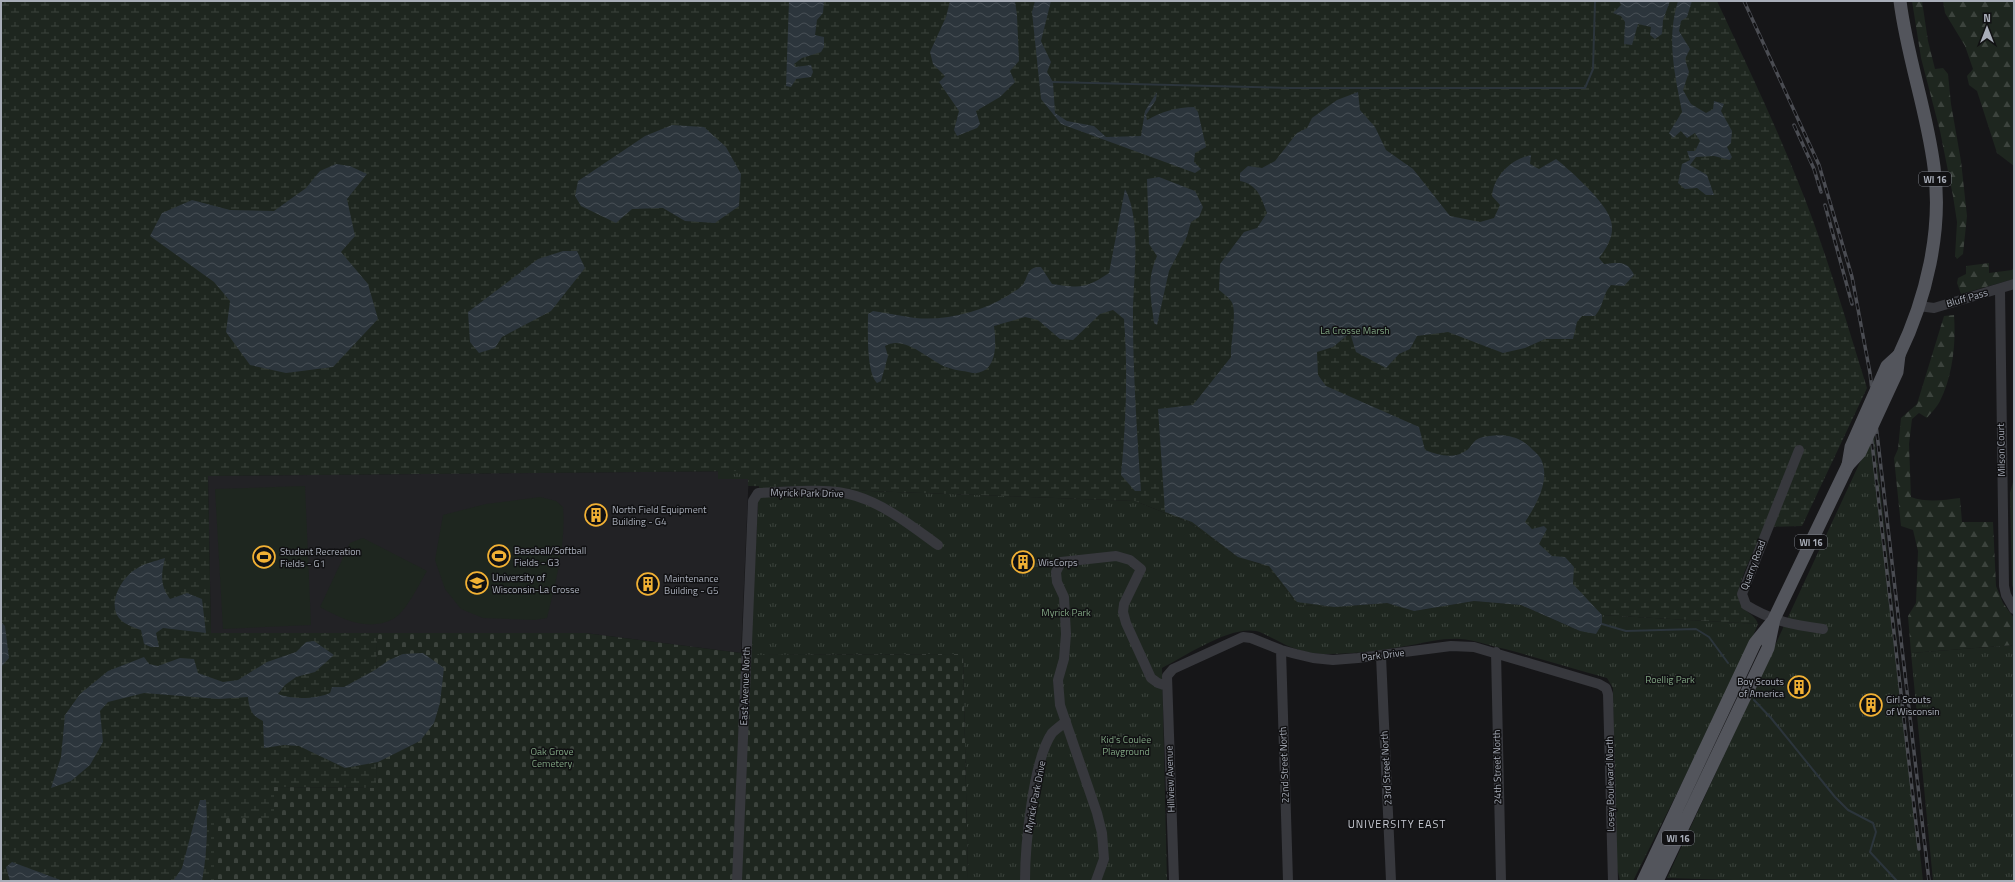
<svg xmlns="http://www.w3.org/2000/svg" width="2015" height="882" viewBox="0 0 2015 882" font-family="'Titillium Web',sans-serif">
<defs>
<pattern id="grass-tufts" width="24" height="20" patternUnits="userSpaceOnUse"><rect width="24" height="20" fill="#1e261f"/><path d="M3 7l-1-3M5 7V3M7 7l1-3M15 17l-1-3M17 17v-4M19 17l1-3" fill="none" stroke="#3c433d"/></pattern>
<pattern id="forest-firs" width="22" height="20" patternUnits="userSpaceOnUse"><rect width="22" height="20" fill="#1e261f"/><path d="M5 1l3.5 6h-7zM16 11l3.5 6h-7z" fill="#3c433d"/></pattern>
<pattern id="wetland-marsh" width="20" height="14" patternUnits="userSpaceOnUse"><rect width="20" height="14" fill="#1e261f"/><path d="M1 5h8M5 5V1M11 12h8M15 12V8" fill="none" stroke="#3c433d"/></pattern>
<pattern id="cemetery-stones" width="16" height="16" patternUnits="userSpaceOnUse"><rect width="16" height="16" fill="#1e261f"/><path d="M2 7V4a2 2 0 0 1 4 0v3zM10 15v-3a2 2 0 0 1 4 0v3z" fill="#3c433d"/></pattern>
<pattern id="water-waves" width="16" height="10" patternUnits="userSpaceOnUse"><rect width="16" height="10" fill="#2c353c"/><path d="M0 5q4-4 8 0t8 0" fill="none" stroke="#485056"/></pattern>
</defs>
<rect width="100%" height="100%" fill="#161618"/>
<path fill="#222225" d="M749 471 741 653 585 633H211L208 476Z"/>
<path fill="url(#grass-tufts)" d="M1874 432 1923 881H1768L1667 878Z
M752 449 751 479H718V464Z
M759 486 833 487 868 491 1135 501 1190 523 1235 555 1268 567 1298 605 1334 607 1387 603 1414 611 1474 601 1521 605 1580 631 1602 615 1758 624 1738 671 1633 881H1620L1615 858 1613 688 1607 678C1573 669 1539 658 1505 649 1490 646 1475 640 1460 639 1444 638 1428 642 1412 645 1385 650 1355 654 1328 654 1299 654 1287 645 1262 633 1236 621 1186 656 1162 668L1167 881H968L963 654 750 655Z
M2014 645V881H1933L1911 653Z"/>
<path fill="url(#forest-firs)" d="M1912 1H1922L1928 41 1935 69 1943 68 1948 74 1951 104 1961 161 1967 216 1963 254 1957 259 1955 256 1957 222 1953 196 1940 131 1921 58Z
M1943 1H2014V166L1997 153 1977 91 1969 85 1967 76 1973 69 1965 46 1945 13Z
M1989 263V273L2012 270 2014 267V279L1961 294 1957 283 1958 278 1966 274V266Z
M1954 315C1956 343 1953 375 1940 401 1937 407 1931 413 1927 418L1919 413 1912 419 1909 444 1911 497C1927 503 1944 500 1960 498L1962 522H1993L1996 586 2003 603 2014 618V645L1911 653 1908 616 1916 603 1918 551 1913 530 1901 526 1894 458 1898 449 1901 418 1917 404 1944 316Z
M2013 482 2014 483V591L2012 585 2010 493Z"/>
<path fill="url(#wetland-marsh)" d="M1 1H1717C1750 72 1784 142 1811 215 1832 272 1849 330 1867 388L1802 526 1765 527C1758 544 1733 587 1740 603 1744 612 1755 614 1758 624L1602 615V624L1596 634 1580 631 1521 605 1474 601 1414 611 1387 603 1334 607 1298 605 1268 567 1235 555 1190 523 1135 501 868 491 833 487 748 486V471L208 476 211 633H377L376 788 274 787V818H214V881H1Z"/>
<path fill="url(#cemetery-stones)" d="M377 633H585L741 653 750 655 963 654 968 881H214V818H274V787L376 788Z"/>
<path fill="#1e261f" d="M305 486 311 625 223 629 215 489Z
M540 497 556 501 563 507C566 545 556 580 547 618L534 620 483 618 461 609 445 589 435 560 443 515 486 504Z
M363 538 427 571C419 584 407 611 393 619 368 632 342 619 320 607L350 543Z"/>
<path fill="url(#water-waves)" d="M789 1H824L823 13 817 20 815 35 824 37V47L821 52 802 58 794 64 795 67 811 65 813 72 811 77 796 79 791 87 786 86Z
M950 1H1015L1017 15 1019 61 1010 71 1015 82 1000 97 976 111 980 124 977 128 957 136 954 130 959 111 939 82 945 76 933 64 930 52 946 17Z
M1035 1H1051L1041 41 1051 62 1047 72 1053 82 1055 113 1067 121 1094 126 1106 137 1141 136 1145 111 1157 92 1156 100 1146 115 1147 120C1161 112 1177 107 1194 107L1198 112 1206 147 1195 153 1194 162 1201 169 1195 173 1061 124 1041 99 1032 12Z
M1619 1H1670L1663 20 1662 34 1655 39 1650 35 1651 27 1638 24 1632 45 1624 44 1625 22 1621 16 1613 13 1621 5Z
M1678 1H1692L1687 17 1681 21 1679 31 1690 49 1685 59 1689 72 1683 90 1691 104 1706 113 1713 109 1714 101 1724 104 1721 111 1732 131 1731 143 1727 147 1732 157 1730 160 1714 156 1696 157 1690 165 1707 175 1714 195H1706L1697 188 1685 189 1678 183 1682 164 1690 160 1687 151H1695L1700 141 1695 133 1687 138 1681 131 1673 138 1669 133 1682 112C1675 75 1666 39 1678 1Z
M1358 92 1360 110 1375 127 1386 150 1413 169 1450 216 1480 222 1494 218 1500 205 1492 196C1494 175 1512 159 1531 155L1530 164 1539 169 1556 159C1571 171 1607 203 1611 221 1615 235 1607 248 1599 258L1604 264C1619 263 1627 260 1634 275L1624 286 1611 285C1601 297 1605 304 1595 316H1582L1577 322 1573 339H1545L1525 348 1503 353 1448 332 1417 336 1410 349 1399 354 1386 368 1356 352 1350 333 1333 347 1317 352 1318 375 1326 386 1419 427 1425 450C1438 455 1452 459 1464 452 1475 446 1470 438 1489 436 1505 434 1519 436 1531 448 1534 451 1539 455 1541 459 1551 480 1536 505 1525 522L1532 529 1544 526 1547 529 1539 544 1552 556 1565 557 1574 567 1573 584 1602 615V624L1596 634 1580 631 1521 605 1474 601 1414 611 1387 603 1334 607 1297 602 1269 566 1238 557 1192 522 1165 512 1158 409 1193 405 1231 357C1230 344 1238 310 1231 301 1228 297 1223 293 1219 290L1220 264 1244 232 1257 228 1267 213C1261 197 1258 185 1240 181V173L1248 166 1262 168 1275 161 1297 133 1307 128 1312 118 1337 100Z
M672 125 704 127 726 147 741 174 739 206 715 223 685 221 663 208 632 209 616 223 581 206 575 196 578 181 645 136Z
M336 164 350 166 367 174 347 199 355 236 341 252 368 284 378 319 333 367 286 373 250 365 226 332 230 301 214 282 150 236 162 213 192 200 230 210 274 211 306 188 320 171Z
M1159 177 1195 191 1203 207 1199 217 1191 222 1187 236 1169 271 1157 325 1154 323C1151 297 1146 281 1157 256L1149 244 1147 179Z
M1125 189C1142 220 1133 280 1133 315 1133 374 1137 432 1141 491H1135L1121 475C1126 423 1128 372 1124 319L1113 310 1100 314 1073 340 1060 339 1038 320 1025 317 994 326C996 342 998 370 977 373 972 374 966 371 962 371 957 370 951 369 946 367 929 360 904 334 885 346L888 356 881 381 877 383C866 372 868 330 868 314L873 311C887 313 901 316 915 318 946 321 981 312 1007 296 1012 293 1021 288 1024 283 1029 273 1028 267 1041 267L1052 284C1080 288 1085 289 1109 273Z
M563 251H577L585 268 551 311 502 337 495 348 479 353 470 342 468 312 538 259Z
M165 558C161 575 160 585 170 599L187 593 202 599 206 633 163 628 156 633 159 647H151L144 644 141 630C133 627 125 625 119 618 107 603 122 577 136 569 144 563 156 561 165 558Z
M1 622 5 626 9 658 1 667Z
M314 641 334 655 315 672 296 677 285 685 278 694C293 700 316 699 330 693L332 687H344L375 670 389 660 403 654 423 653 444 668 440 703 434 723 420 741 378 762 345 768 299 746 284 745 264 748 263 721C252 716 249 709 248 697L219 699 144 693 108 702 100 711 103 742 90 765 71 781 51 788 61 757 65 715 80 694 108 671 144 657 149 664 158 666 180 658 194 659 198 673 223 682 238 680 267 662 296 652 306 642Z
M200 800H206C208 827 207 855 202 881H173L182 868Z
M12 862 63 881H10L6 867Z"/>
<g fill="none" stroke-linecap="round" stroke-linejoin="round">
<path stroke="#2c353c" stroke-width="2" d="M1052 82 1292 88H1585L1593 69 1595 1
M1602 624 1626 631 1696 629 1709 637 1728 663
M1754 700 1771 718 1835 797 1848 810 1873 823 1876 832 1870 852 1897 881"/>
<path stroke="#37383d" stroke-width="10" d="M2000 289 2004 586 2006 595 2014 609
M1919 306 1934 308 2014 284
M1799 450 1742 594 1746 605C1772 621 1793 625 1823 629
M1281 650 1288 881
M1496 652 1501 881
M1381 656 1391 881
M737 881 753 501 758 493C787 492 828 487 856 496 886 505 913 527 938 545
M1025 881C1025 847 1033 760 1052 733 1056 729 1062 725 1066 721
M1096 881 1104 859 1102 833 1097 813 1060 705 1058 680 1064 659 1066 634 1064 597 1057 582 1056 572 1061 562 1116 556 1130 560 1141 569 1124 604 1123 612 1126 623 1151 678 1158 683 1167 686
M1174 881 1167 676 1173 669 1243 637 1251 638 1281 650 1296 654 1313 658 1333 660 1358 658 1451 646 1474 647 1599 684 1606 688 1608 694 1613 881"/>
<path stroke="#53555c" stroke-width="13" d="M1899 355C1926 299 1943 230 1934 167 1927 111 1907 57 1900 1
M1643 881 1755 643 1772 622
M1657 881 1768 648 1774 619 1848 465"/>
<g stroke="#4a4c52" stroke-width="3.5">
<path id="rail" d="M1744 1 1819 165 1852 277 1870 373 1929 881
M1794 125 1814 169 1821 192
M1825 205 1852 304
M1868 408 1919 849"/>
</g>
<use href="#rail" stroke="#111113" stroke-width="2" stroke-dasharray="6" stroke-linecap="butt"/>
<path stroke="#53555c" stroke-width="13" d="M1848 465 1860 452 1897 372 1899 355
M1848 465 1851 447 1887 366 1899 355"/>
</g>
<defs>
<g id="building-ring" transform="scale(1.15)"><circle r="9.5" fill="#111113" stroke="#f2b134" stroke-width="1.5"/><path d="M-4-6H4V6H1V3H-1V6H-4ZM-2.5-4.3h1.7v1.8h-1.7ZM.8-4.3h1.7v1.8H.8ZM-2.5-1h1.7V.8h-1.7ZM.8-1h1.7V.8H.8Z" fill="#f2b134"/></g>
<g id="stadium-ring" transform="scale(1.15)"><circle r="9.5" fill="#111113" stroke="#f2b134" stroke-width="1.5"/><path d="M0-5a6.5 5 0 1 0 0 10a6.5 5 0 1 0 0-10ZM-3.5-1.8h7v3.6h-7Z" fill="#f2b134"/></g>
<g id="university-ring" transform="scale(1.15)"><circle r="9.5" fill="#111113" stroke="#f2b134" stroke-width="1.5"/><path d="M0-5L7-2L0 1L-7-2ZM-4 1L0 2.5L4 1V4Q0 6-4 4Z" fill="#f2b134"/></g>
</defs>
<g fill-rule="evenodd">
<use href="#building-ring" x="596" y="515"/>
<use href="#stadium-ring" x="499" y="556"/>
<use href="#stadium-ring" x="264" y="557"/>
<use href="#building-ring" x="1023" y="562"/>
<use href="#university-ring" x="477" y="583"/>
<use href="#building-ring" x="648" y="584"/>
<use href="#building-ring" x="1799" y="687"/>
<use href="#building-ring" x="1871" y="705"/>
</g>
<g text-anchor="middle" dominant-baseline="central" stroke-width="3" stroke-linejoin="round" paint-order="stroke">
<g fill="#111113" stroke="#7b7e86" stroke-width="1">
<rect x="1919" y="172" width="32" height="14" rx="3"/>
<rect x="1795" y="535" width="32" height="14" rx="3"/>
<rect x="1662" y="831" width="32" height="14" rx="3"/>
</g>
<g font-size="9" font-weight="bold" fill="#a8adb8">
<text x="1935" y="179">WI 16</text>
<text x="1811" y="542">WI 16</text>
<text x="1678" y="838">WI 16</text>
</g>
<g font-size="10" fill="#a8adb8" stroke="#111113">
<text transform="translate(1967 298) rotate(-16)">Bluff Pass</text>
<text transform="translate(2001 450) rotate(-91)">Milson Court</text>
<text transform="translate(807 493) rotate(1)">Myrick Park Drive</text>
<text transform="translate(1753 565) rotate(-69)">Quarry Road</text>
<text transform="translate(1383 655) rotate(-7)">Park Drive</text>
<text transform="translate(745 686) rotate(-88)">East Avenue North</text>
<text transform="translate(1284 765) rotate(-92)">22nd Street North</text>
<text transform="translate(1497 767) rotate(-91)">24th Street North</text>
<text transform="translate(1386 768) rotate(-93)">23rd Street North</text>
<text transform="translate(1170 779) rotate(-92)">Hillview Avenue</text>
<text transform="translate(1610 784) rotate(-91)">Losey Boulevard North</text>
<text transform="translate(1035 797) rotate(-79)">Myrick Park Drive</text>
</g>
<g font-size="10" fill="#7fa381" stroke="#111113">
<text x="1355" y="330">La Crosse Marsh</text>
<text x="1066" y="612">Myrick Park</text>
<text x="1670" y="679">Roellig Park</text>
<text x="1126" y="739">Kid's Coulee<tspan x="1126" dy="12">Playground</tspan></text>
<text x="552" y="751">Oak Grove<tspan x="552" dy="12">Cemetery</tspan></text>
</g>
<g font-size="10" fill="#a8adb8" stroke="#111113" text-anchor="start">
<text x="612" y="509">North Field Equipment<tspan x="612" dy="12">Building - G4</tspan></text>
<text x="514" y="550">Baseball/Softball<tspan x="514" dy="12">Fields - G3</tspan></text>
<text x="280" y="551">Student Recreation<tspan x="280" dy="12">Fields - G1</tspan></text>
<text x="1038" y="562">WisCorps</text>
<text x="492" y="577">University of<tspan x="492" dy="12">Wisconsin-La Crosse</tspan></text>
<text x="664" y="578">Maintenance<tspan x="664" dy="12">Building - G5</tspan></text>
<text x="1784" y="681" text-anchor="end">Boy Scouts<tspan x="1784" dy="12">of America</tspan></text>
<text x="1886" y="699">Girl Scouts<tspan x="1886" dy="12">of Wisconsin</tspan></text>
</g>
<g font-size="11" letter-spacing="1" fill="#c9ccd4" stroke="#111113">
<text x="1397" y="824">UNIVERSITY EAST</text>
</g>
</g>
<rect width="2015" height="882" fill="none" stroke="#a8adb8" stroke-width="4"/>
<g transform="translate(1987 28)" stroke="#111113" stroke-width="3" paint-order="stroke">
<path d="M0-3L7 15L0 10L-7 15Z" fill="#a8adb8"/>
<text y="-6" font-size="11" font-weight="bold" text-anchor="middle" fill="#a8adb8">N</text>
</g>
</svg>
